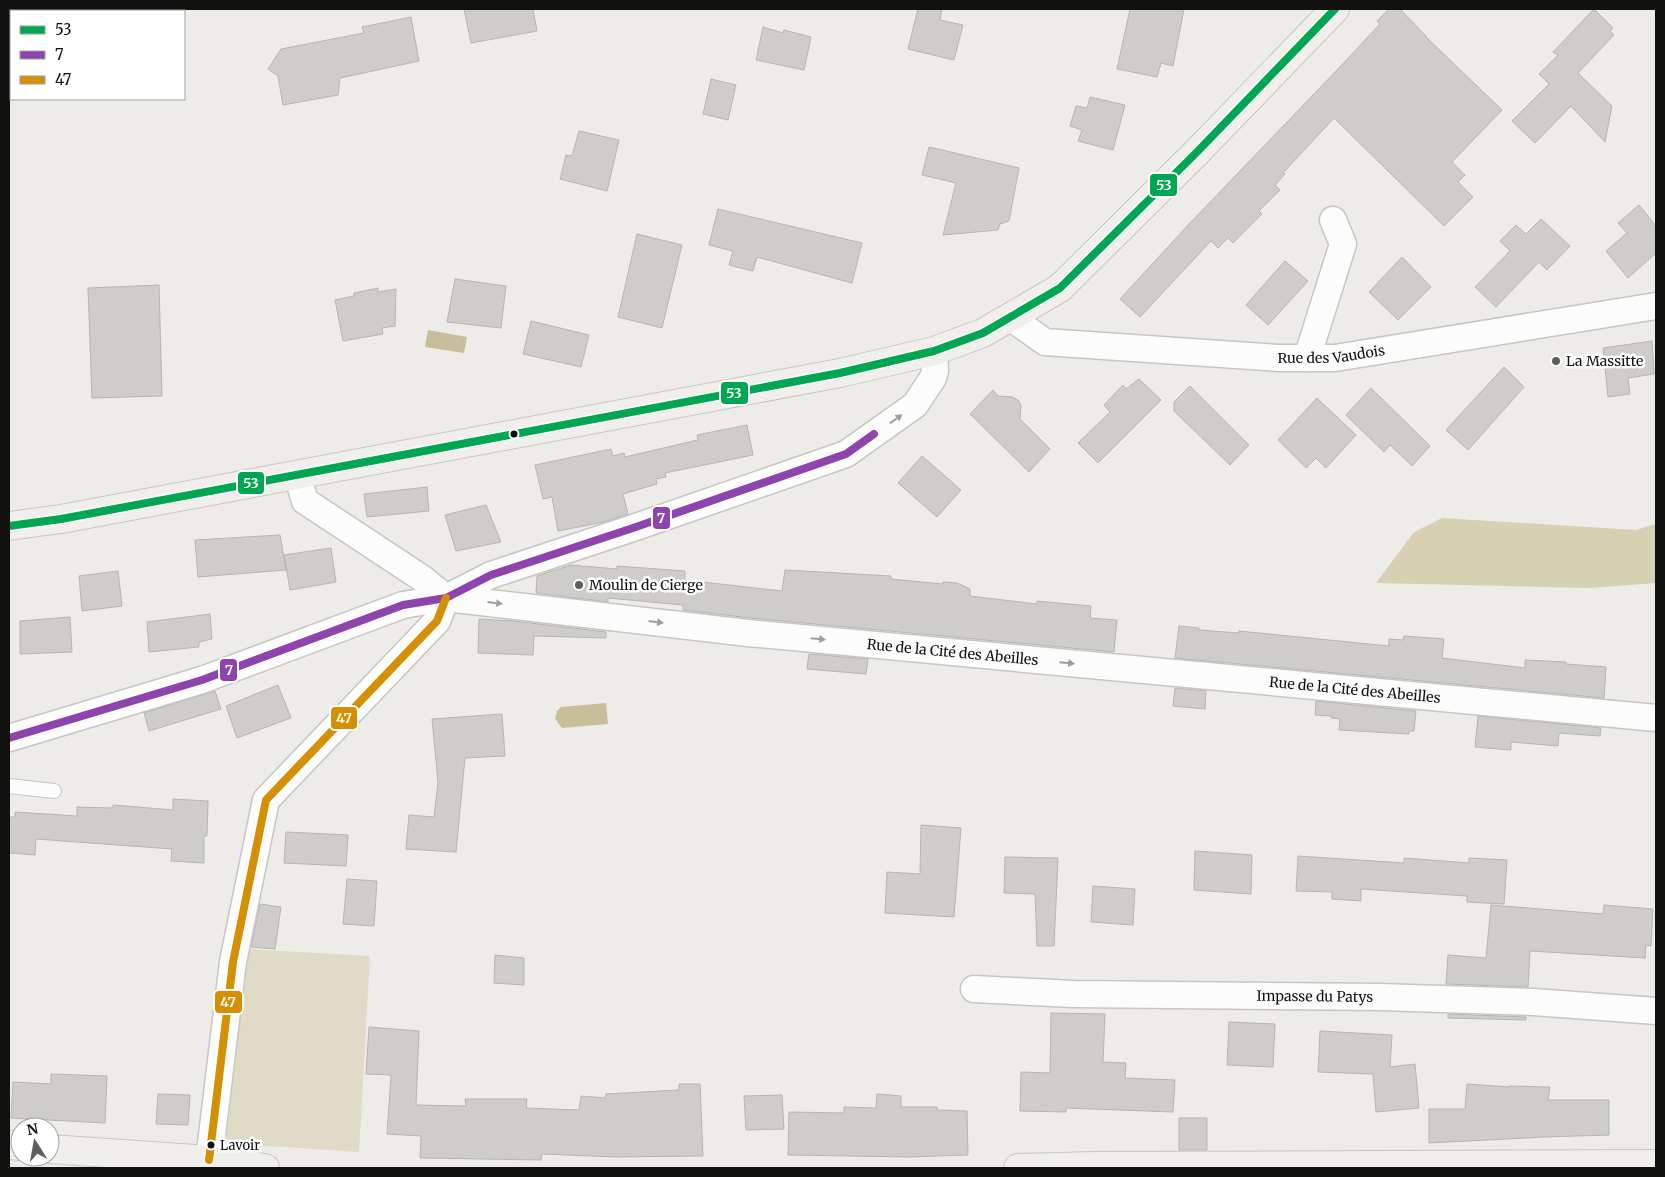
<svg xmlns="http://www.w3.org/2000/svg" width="1665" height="1177" viewBox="0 0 1665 1177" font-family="Merriweather,serif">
<rect width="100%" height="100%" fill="#edece8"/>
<path fill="#e0dbc6" d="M246 949 370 956 359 1152 226 1143Z"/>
<path fill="#d8d0b2" d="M1442 518 1636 530 1656 524V583L1590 588 1376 583 1414 532Z"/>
<path fill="#c8bf9a" d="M428 330 467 337 464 353 425 347Z
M606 703 608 724 562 728 558 723 555 718 557 711 561 707Z"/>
<path fill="#cecdca" stroke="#b6b5b2" d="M464 9H533L537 31 471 43Z
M918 9H942L940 20 963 25 954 60 908 49Z
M1130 9H1184L1173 66 1161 63 1157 77 1117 69Z
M1389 9H1400L1427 37H1426L1502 110 1452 162 1465 175 1458 182 1473 197 1444 226 1334 118 1283 173 1285 174 1275 185 1280 190 1259 211 1262 214 1233 243 1228 238 1218 248 1211 241 1140 317 1120 299 1190 223 1338 69 1380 24 1377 21Z
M1594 9 1613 28 1610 31 1614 35 1578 73 1612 106 1605 142 1571 106 1535 143 1512 121 1549 84 1539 74 1558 55 1553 52Z
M411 17 419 61 340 78 338 95 283 105 278 76 268 69 281 49 364 33 362 27Z
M763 27 783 33 784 30 811 37 804 70 756 60Z
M711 79 736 85 728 120 703 114Z
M1090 97 1125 105 1113 150 1078 141 1082 130 1070 126 1076 106 1087 108Z
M579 131 619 140 607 191 560 179 566 155 572 156Z
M929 147 1019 168 1009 221 1000 224 998 230 943 235 956 183 922 175Z
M1639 205 1656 226V253L1628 278 1606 251 1627 233 1618 223Z
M718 209 862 243 852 283 757 257 753 271 729 265 733 251 709 245Z
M1541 219 1570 246 1547 270 1539 262 1496 307 1475 287 1510 251 1500 241 1516 225 1526 234Z
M637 234 682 245 662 328 618 317Z
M1402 257 1431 287 1398 320 1369 292Z
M1285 261 1308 281 1268 325 1246 305Z
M455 279 506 286 501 328 447 322Z
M159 285 162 396 92 398 88 288Z
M378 288V292L396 289 395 326 382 328 383 334 343 341 335 300 354 296V293Z
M531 321 589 335 581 367 523 354Z
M1652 341 1654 374 1628 378 1630 394 1608 397 1603 348Z
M1504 367 1524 387 1468 450 1446 430Z
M1139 379 1161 400 1098 463 1078 443 1110 412 1104 405 1123 385 1126 389Z
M1190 386 1249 445 1230 465 1174 411V402Z
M1371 388 1430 446 1412 466 1390 445 1384 452 1346 415Z
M993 390 998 396 1012 397 1018 400 1021 405 1020 419 1050 449 1029 472 970 414Z
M1317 398 1356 435 1326 468 1316 458 1306 468 1278 440Z
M747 425 753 455 665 473 666 477 656 479 657 484 623 494 628 514 604 522 558 531 552 497 543 499 535 465 611 449 613 456 624 453 625 457 698 440 697 435Z
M922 456 961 490 937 517 898 483Z
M427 487 429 511 367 517 364 494Z
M486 505 501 542 456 551 445 515Z
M280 535 286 570 198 577 195 540Z
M331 548 336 582 290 590 284 555Z
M571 565 617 569V566L685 571V580L782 591 785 570 891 576V579L943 584V582L957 583 970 589V596L1037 604V601L1091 606 1090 618 1117 620 1114 652 750 618 683 610V605L608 598V602L536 593 537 576Z
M118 571 122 606 82 611 79 576Z
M210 614 212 639 199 642V647L149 652 147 622Z
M70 617 72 652 20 654V621Z
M479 619 514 621 606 632V638L534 636 533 655 478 653Z
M1179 626 1199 628V630L1239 633V631L1389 646V639L1403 640 1404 636 1444 639 1442 658 1525 668V660L1566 662V664L1606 667 1604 698 1175 658Z
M809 654 868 659 866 674 807 669Z
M278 685 291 718 237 738 226 706Z
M1175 688 1206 691 1205 709 1173 706Z
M215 691 221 709 149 731 144 713Z
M1316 701 1416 711 1414 731H1409V734L1339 730 1340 719 1331 718V716L1315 715Z
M502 714 505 756 465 758 456 852 406 849 409 815 434 817 438 782 432 719Z
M1478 716 1601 728 1600 736 1559 733 1558 746 1511 742V750L1475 747Z
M173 799 208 801 207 836H204V863L171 861 172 849 36 839 35 855 9 853V817H15V812L77 816V807L113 808V805L173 810Z
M921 825 961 828 954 917 885 913 887 872 920 874Z
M286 832 348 835 346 866 284 863Z
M1195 851 1252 855 1251 894 1194 890Z
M1298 856 1404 863V858L1469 863V858L1507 860 1504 904 1467 902V896L1361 889V901L1332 899V892L1296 891Z
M1005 857 1058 858 1054 946H1037L1035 894 1004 893Z
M347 879 377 881 374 926 343 924Z
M1093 886 1135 889 1133 925 1091 922Z
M260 904 281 907 275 949 251 947Z
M1491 905 1603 914 1604 905 1653 909 1651 946 1646 945 1645 958 1530 951 1528 987 1446 984 1448 955 1486 958Z
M495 955 524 958V985L494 983Z
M1051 1013 1105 1014 1103 1062 1126 1063 1125 1078 1175 1080 1173 1112 1066 1108V1112L1020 1111 1021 1072 1050 1073Z
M1448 1014 1526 1017V1020L1448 1018Z
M1229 1022 1275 1024 1273 1067 1227 1065Z
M369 1027 419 1031 416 1105 466 1106 465 1099H527L526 1108 579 1110 581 1096 605 1098 606 1094 679 1090V1084H700L703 1156 615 1157 542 1154 541 1160 420 1158 421 1136 387 1134 391 1075 366 1074Z
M1320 1031 1392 1035 1390 1067 1415 1064 1419 1108 1376 1112 1373 1074 1318 1072Z
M51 1074 107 1076 105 1123 11 1118 13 1082 51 1084Z
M1467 1084 1509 1087V1086L1550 1087 1548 1100H1609V1135L1545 1137 1429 1143V1109H1465Z
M158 1094 190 1095 188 1125 156 1124Z
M877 1094 901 1096V1107H937V1110L967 1111 968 1155 909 1157 788 1155 789 1112 844 1113V1107L876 1108Z
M782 1095 784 1129 746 1130 744 1096Z
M1179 1118H1207V1150H1179Z"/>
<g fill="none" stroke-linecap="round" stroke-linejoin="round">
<g stroke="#c7c6c3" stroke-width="16">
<path id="service" d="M9 786 54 791"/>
</g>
<g stroke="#c7c6c3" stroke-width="29">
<g id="minor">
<path d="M56 11 69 9"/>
<path d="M9 20H11"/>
<path id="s1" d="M1010 317 1045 342 1278 358H1335L1656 306"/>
<path d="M1307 358 1343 244 1333 220"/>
<path id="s2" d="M297 475 305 501 423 579 446 598 748 633 1656 718"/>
<path d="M9 738 202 680 403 605 446 598 491 575 633 528 846 454 915 405 933 378 935 371 934 351"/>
<path id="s3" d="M974 989 1073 994 1380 997 1533 1002 1656 1011"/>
<path d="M209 1160 233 962 266 800 437 621 446 598"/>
</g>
</g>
<g stroke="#c7c6c3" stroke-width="30">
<path id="secondary" d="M9 526 61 519 840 373 934 351 983 333 1060 288 1197 152 1335 9
M9 1145 20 1146
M50 1149 209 1160 265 1168
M1018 1168 1097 1166 1656 1164"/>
</g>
<use href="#service" stroke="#fcfcfc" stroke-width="14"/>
<use href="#minor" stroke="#fcfcfc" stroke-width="26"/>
<use href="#secondary" stroke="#f0efec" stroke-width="28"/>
<g stroke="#fff" stroke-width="11">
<path id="bus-1" d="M9 526 61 519 840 373 934 351 983 333 1060 288 1197 152 1335 9"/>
</g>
<g stroke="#fff" stroke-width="11">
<path id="bus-2" d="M9 738 202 680 403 605 446 598 491 575 633 528 846 454 874 434"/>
</g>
<g stroke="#fff" stroke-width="11">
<path id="bus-3" d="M209 1160 233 962 266 800 437 621 446 598"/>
</g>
<use href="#bus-1" stroke="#00a651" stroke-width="8"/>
<use href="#bus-2" stroke="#8e44ad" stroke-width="8"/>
<use href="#bus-3" stroke="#d49002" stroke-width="8"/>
</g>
<defs><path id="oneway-solid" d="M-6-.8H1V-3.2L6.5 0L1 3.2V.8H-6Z" transform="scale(1.25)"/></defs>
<g fill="#9e9e9d">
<use href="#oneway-solid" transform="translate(896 419) rotate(-36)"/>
<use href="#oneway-solid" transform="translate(495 603) rotate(7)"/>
<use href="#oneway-solid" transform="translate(656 622) rotate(7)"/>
<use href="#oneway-solid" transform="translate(818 639) rotate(5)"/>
<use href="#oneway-solid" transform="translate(1067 663) rotate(5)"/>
</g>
<g fill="#5e5e5b" stroke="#fff" stroke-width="2">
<circle cx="1556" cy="361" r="5"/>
<circle cx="579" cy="585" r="5"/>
</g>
<g fill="#11110f" stroke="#fff" stroke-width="2">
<circle cx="514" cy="434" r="4.5"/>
<circle cx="211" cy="1145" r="4.5"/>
</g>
<g text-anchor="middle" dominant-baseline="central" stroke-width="5" stroke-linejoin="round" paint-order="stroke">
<g font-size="13" fill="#11110f" stroke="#fff" text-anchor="start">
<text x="220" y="1145">Lavoir</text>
</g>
<g font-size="14" fill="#11110f" stroke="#fff">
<text stroke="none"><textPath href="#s1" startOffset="330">Rue des Vaudois</textPath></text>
<text stroke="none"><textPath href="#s2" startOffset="708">Rue de la Cité des Abeilles</textPath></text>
<text stroke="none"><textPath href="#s2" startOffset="1112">Rue de la Cité des Abeilles</textPath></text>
<text stroke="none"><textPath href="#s3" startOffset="341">Impasse du Patys</textPath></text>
</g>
<g font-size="14" fill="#11110f" stroke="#fff" text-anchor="start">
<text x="1566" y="361">La Massitte</text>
<text x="589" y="585">Moulin de Cierge</text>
</g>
</g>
<g stroke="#fff" stroke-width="2">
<rect x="1149" y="173" width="29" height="24" rx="5" fill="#00a651"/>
<rect x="720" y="381" width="29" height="24" rx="5" fill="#00a651"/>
<rect x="237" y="471" width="28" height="24" rx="5" fill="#00a651"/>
<rect x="652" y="506" width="19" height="24" rx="5" fill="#8e44ad"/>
<rect x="219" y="658" width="19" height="24" rx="5" fill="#8e44ad"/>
<rect x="330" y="706" width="28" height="24" rx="5" fill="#d49002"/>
<rect x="214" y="990" width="29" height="24" rx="5" fill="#d49002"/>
</g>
<g font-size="14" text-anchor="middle" font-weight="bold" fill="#fff">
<text x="1164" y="190">53</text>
<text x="734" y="398">53</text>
<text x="251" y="488">53</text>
<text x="661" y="523">7</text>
<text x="229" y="675">7</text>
<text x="344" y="723">47</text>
<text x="228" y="1007">47</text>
</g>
<rect width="1665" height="1177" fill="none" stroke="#11110f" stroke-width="20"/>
<rect x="10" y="10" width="175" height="90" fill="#ffffff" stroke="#a0a09f"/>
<rect x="20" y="26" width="25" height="8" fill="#00a651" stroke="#a0a09f"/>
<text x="55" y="35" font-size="15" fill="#11110f">53</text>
<rect x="20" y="51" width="25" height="8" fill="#8e44ad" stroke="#a0a09f"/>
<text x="55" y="60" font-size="15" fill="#11110f">7</text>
<rect x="20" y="76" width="25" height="8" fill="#d49002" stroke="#a0a09f"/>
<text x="55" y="85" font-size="15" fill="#11110f">47</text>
<g transform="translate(35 1142) rotate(349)"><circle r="24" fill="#ffffff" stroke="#a0a09f"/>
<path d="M0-4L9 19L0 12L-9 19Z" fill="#5e5e5b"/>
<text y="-8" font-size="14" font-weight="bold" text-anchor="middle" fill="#11110f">N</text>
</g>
</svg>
